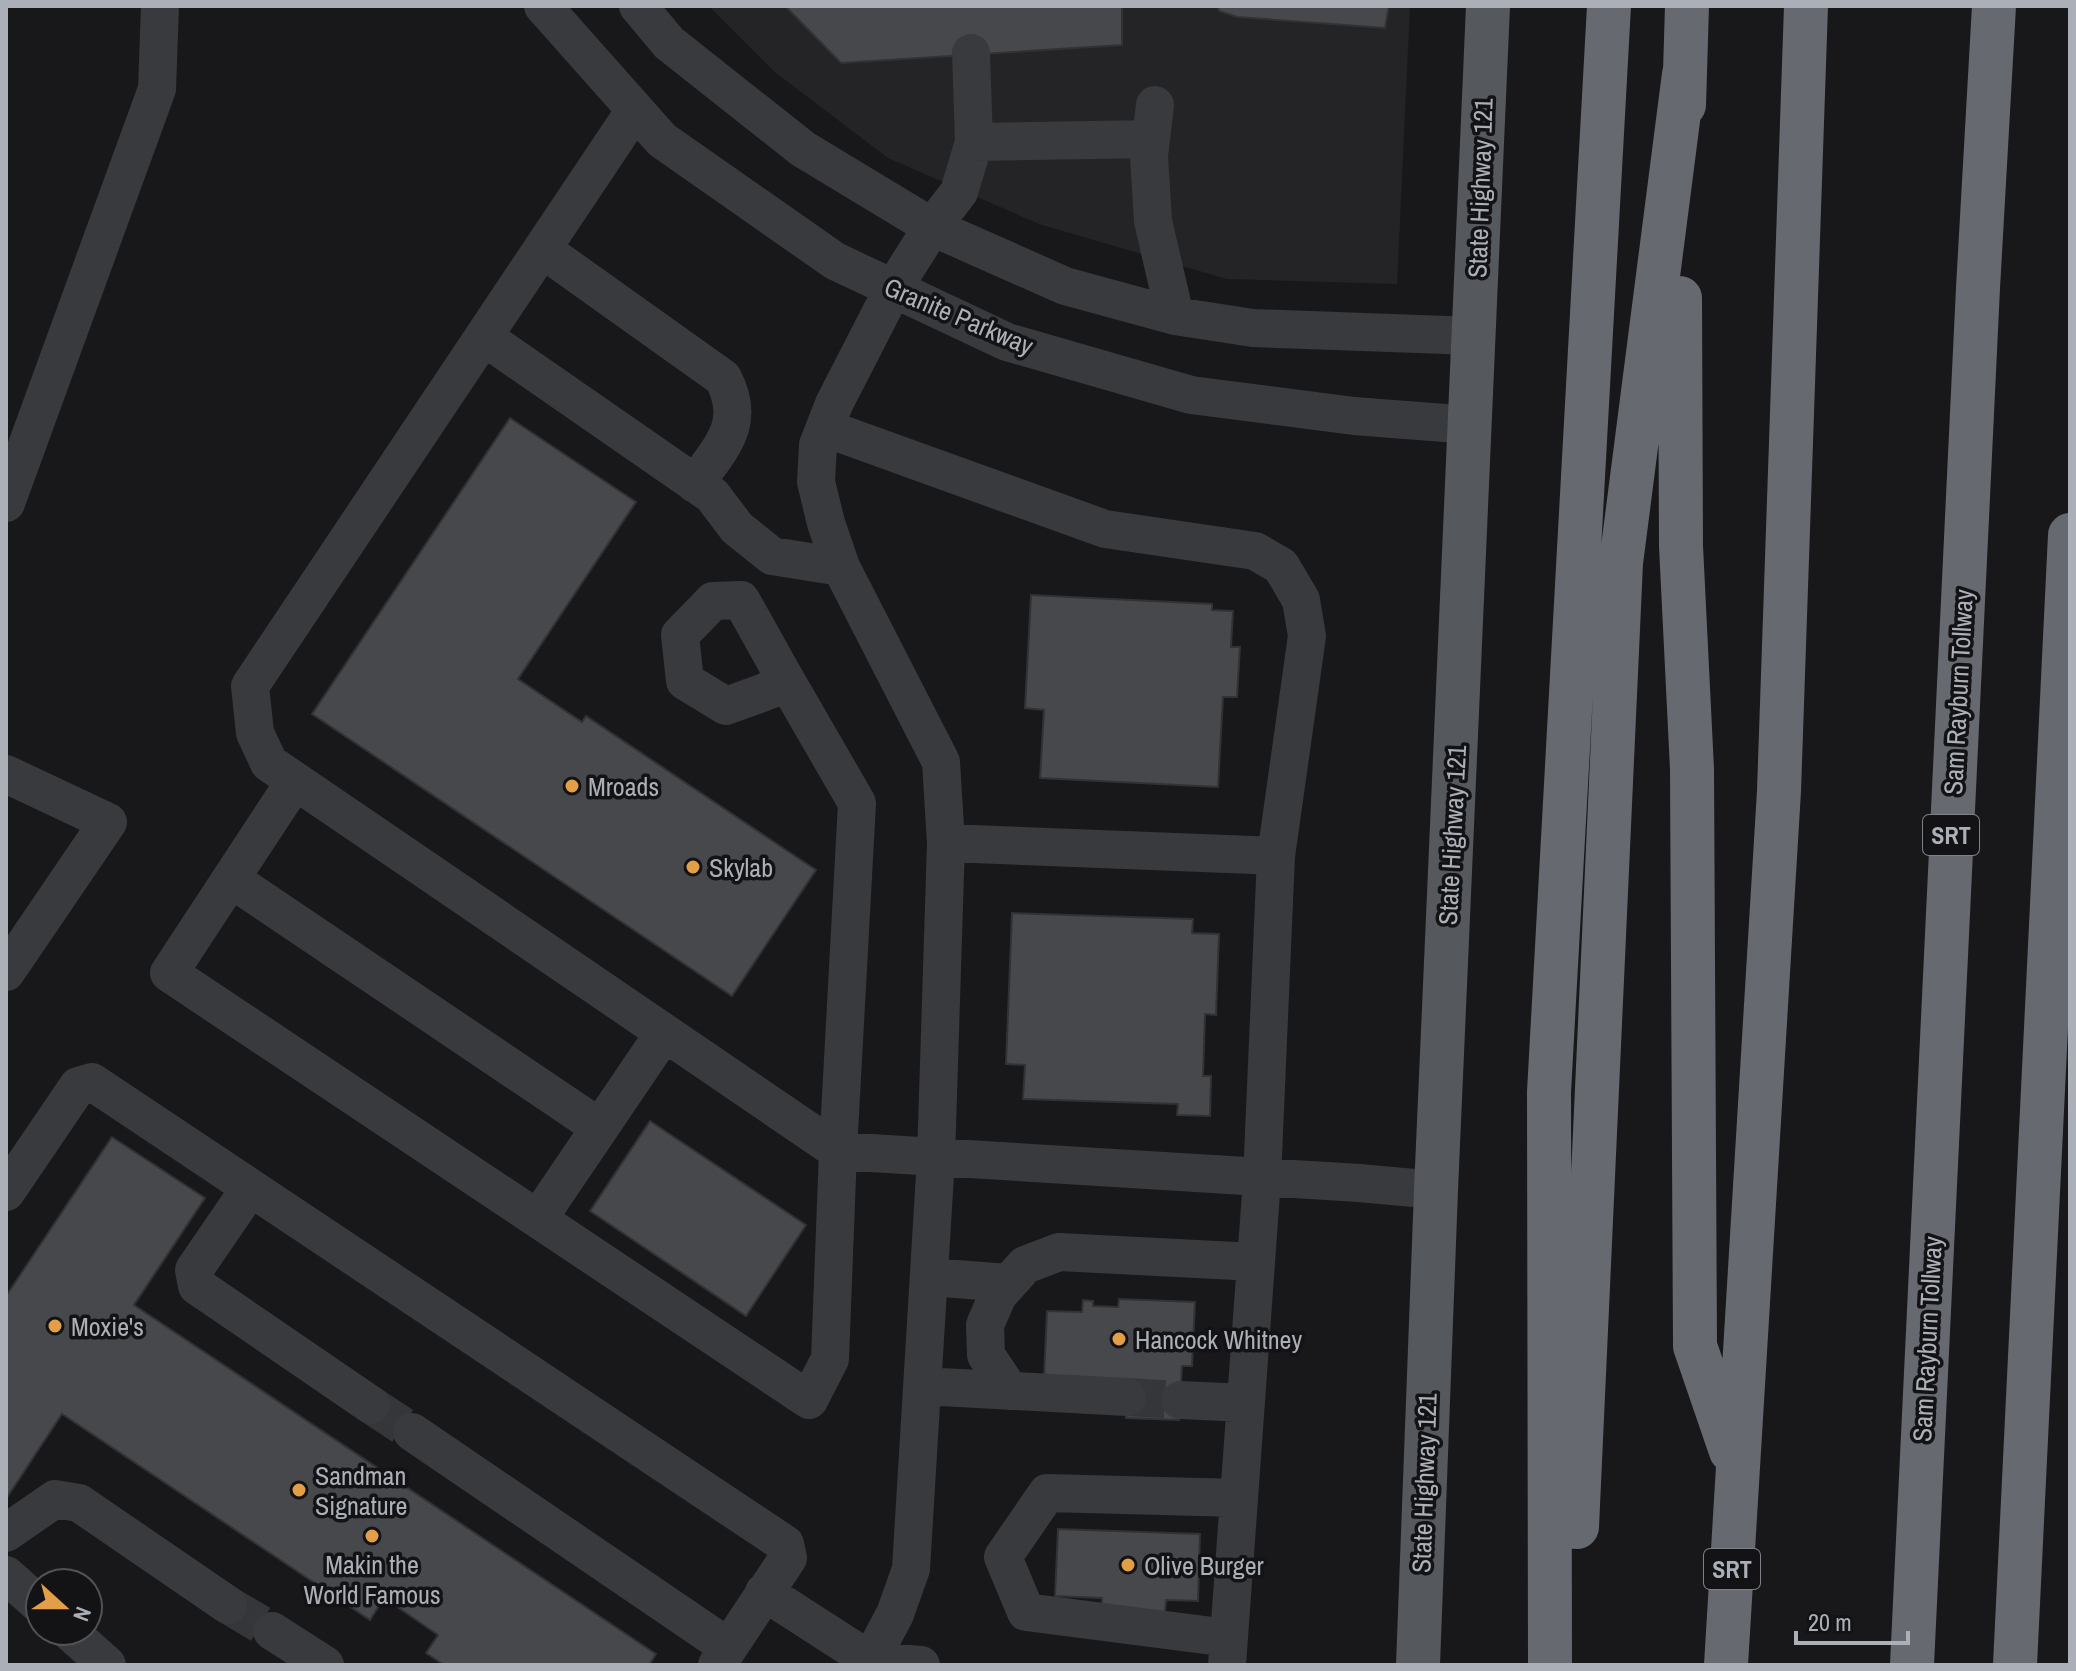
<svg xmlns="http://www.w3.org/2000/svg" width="2076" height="1671" viewBox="0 0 2076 1671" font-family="'Archivo Narrow',sans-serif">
<rect width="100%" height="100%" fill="#18181a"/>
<path fill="#242426" d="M709 6H1410L1397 284 1227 279 1039 224 888 158 776 73Z"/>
<path fill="#47484c" stroke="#323235" stroke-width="2" d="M785 6H1122V45L841 63Z
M1218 6H1389L1385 28 1237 17 1219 11Z
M510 418 636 502 518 679 582 722 586 716 816 870 732 996 312 714Z
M1031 595 1212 604V610L1233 611 1231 647H1240L1237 697H1223L1218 787 1040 778 1044 710 1025 708Z
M1012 913 1193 919 1192 933 1219 934 1216 1015 1205 1014 1203 1076H1211L1210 1116 1177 1115 1178 1104 1023 1099 1025 1065 1006 1064Z
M650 1121 806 1225 746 1316 590 1211Z
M112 1137 205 1198 134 1305 656 1654 649 1665H444L426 1653 438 1635 384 1598 370 1620 62 1414 8 1496 6 1494V1296Z
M1119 1299 1195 1302 1192 1366H1182L1179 1420 1126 1418 1128 1381 1044 1377 1047 1311 1082 1312 1083 1300 1093 1301V1306L1118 1307Z
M1058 1529 1200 1534 1198 1601 1166 1600 1165 1612 1102 1610V1598L1055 1596Z"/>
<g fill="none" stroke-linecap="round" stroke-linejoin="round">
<path stroke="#35363a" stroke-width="38" stroke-dasharray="38 19" stroke-linecap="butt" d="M1127 1397 1180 1400
M371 1405 412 1432
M228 1605 272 1631"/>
<path stroke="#393a3e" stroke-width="38" d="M543 6 662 140 835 261 1007 342 1191 395 1354 416 1471 425
M638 6 669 43 803 149 932 227 1065 286 1175 316 1253 328 1474 336
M1155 105 1149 156 1153 221 1175 316
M635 110 250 686 255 733 269 763 838 1151 1359 1183 1436 1190
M974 142 1151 139
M542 249 723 378C747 424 721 447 695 484
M484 337 712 495 737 528 772 556 841 567
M825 428 1105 529 1255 551 1281 566 1301 600 1307 636 1276 856 1262 1179 1227 1665
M6 503 157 89 160 6
M741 600 783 675 770 690 726 706 685 681 680 635 713 601Z
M6 774 108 822 6 972
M295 781 169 973 809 1400 830 1359 838 1151 857 803 783 675
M946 843 1276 856
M231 879 599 1127
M250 1188 194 1270 197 1286 371 1405
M6 1192 78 1086 92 1082 785 1544 788 1558 717 1665
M538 1219 664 1033
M929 1277 1009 1283
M922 1386 1127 1397
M1010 1391 986 1355 985 1325 998 1295 1025 1265 1059 1252 1256 1262
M1180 1400 1246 1403
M412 1432 728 1647
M6 1533 55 1499 79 1503 228 1605
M6 1575 40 1605
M764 1592 871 1661 921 1665
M69 1631 107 1665
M272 1631 325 1665
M1228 1638 1026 1612 1003 1557 1047 1493 1239 1498
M868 1665 895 1614 911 1569 936 1158 946 843 941 762 841 567 826 523 816 482 818 445 834 404 893 289 932 227 959 192 974 142 971 53"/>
<path stroke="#55585d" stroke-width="44" d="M1418 1665 1436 1190 1488 6"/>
<path stroke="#66696f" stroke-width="44" d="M1684 105 1687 6
M1680 298 1681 546 1692 769 1695 1346 1731 1451
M1577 1527 1621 563 1684 74
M1550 1665 1549 1092 1609 6
M1726 1665 1779 791 1806 6
M1912 1665 1978 288 1994 6
M2015 1665 2070 535"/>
</g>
<g fill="#e29f47" stroke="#131315" stroke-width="3">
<circle cx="572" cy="786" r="8"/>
<circle cx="693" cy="867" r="8"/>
<circle cx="55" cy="1326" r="8"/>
<circle cx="1119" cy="1339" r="8"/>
<circle cx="299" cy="1490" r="8"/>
<circle cx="372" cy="1536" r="8"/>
<circle cx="1128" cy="1565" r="8"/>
</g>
<g text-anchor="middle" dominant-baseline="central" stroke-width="7" stroke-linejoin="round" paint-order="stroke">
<g fill="#131315" stroke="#7d8187" stroke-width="2">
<rect x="1923" y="815" width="56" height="40" rx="6"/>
<rect x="1704" y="1549" width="56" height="40" rx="6"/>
</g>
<g font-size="24" font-weight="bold" fill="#abb0b8">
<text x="1951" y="835">SRT</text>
<text x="1732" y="1569">SRT</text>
</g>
<g font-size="26" fill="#abb0b8" stroke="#131315">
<text transform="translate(1480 188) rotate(-88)">State Highway 121</text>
<text transform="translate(959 316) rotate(23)">Granite Parkway</text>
<text transform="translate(1958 692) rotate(-87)">Sam Rayburn Tollway</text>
<text transform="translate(1452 835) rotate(-87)">State Highway 121</text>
<text transform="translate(1927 1339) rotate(-87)">Sam Rayburn Tollway</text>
<text transform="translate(1424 1483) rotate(-88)">State Highway 121</text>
</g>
<g font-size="26" fill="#abb0b8" stroke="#131315" text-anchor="start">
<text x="588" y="786">Mroads</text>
<text x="709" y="867">Skylab</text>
<text x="71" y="1326">Moxie's</text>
<text x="1135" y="1339">Hancock Whitney</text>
<text x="315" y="1475">Sandman<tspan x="315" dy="30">Signature</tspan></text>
<text x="372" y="1564" text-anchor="middle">Makin the<tspan x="372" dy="30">World Famous</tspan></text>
<text x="1144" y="1565">Olive Burger</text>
</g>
</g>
<rect width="2076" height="1671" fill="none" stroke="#abb0b8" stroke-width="16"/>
<g transform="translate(64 1607) rotate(111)"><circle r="38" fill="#131315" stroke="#505256" stroke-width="2"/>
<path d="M0-6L14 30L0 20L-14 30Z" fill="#e29f47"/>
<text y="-12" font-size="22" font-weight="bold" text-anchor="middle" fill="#abb0b8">N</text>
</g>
<path d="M1796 1631v12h112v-12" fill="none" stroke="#abb0b8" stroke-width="4"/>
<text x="1808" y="1631" font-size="24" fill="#abb0b8" stroke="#131315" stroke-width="6" paint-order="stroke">20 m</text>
</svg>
